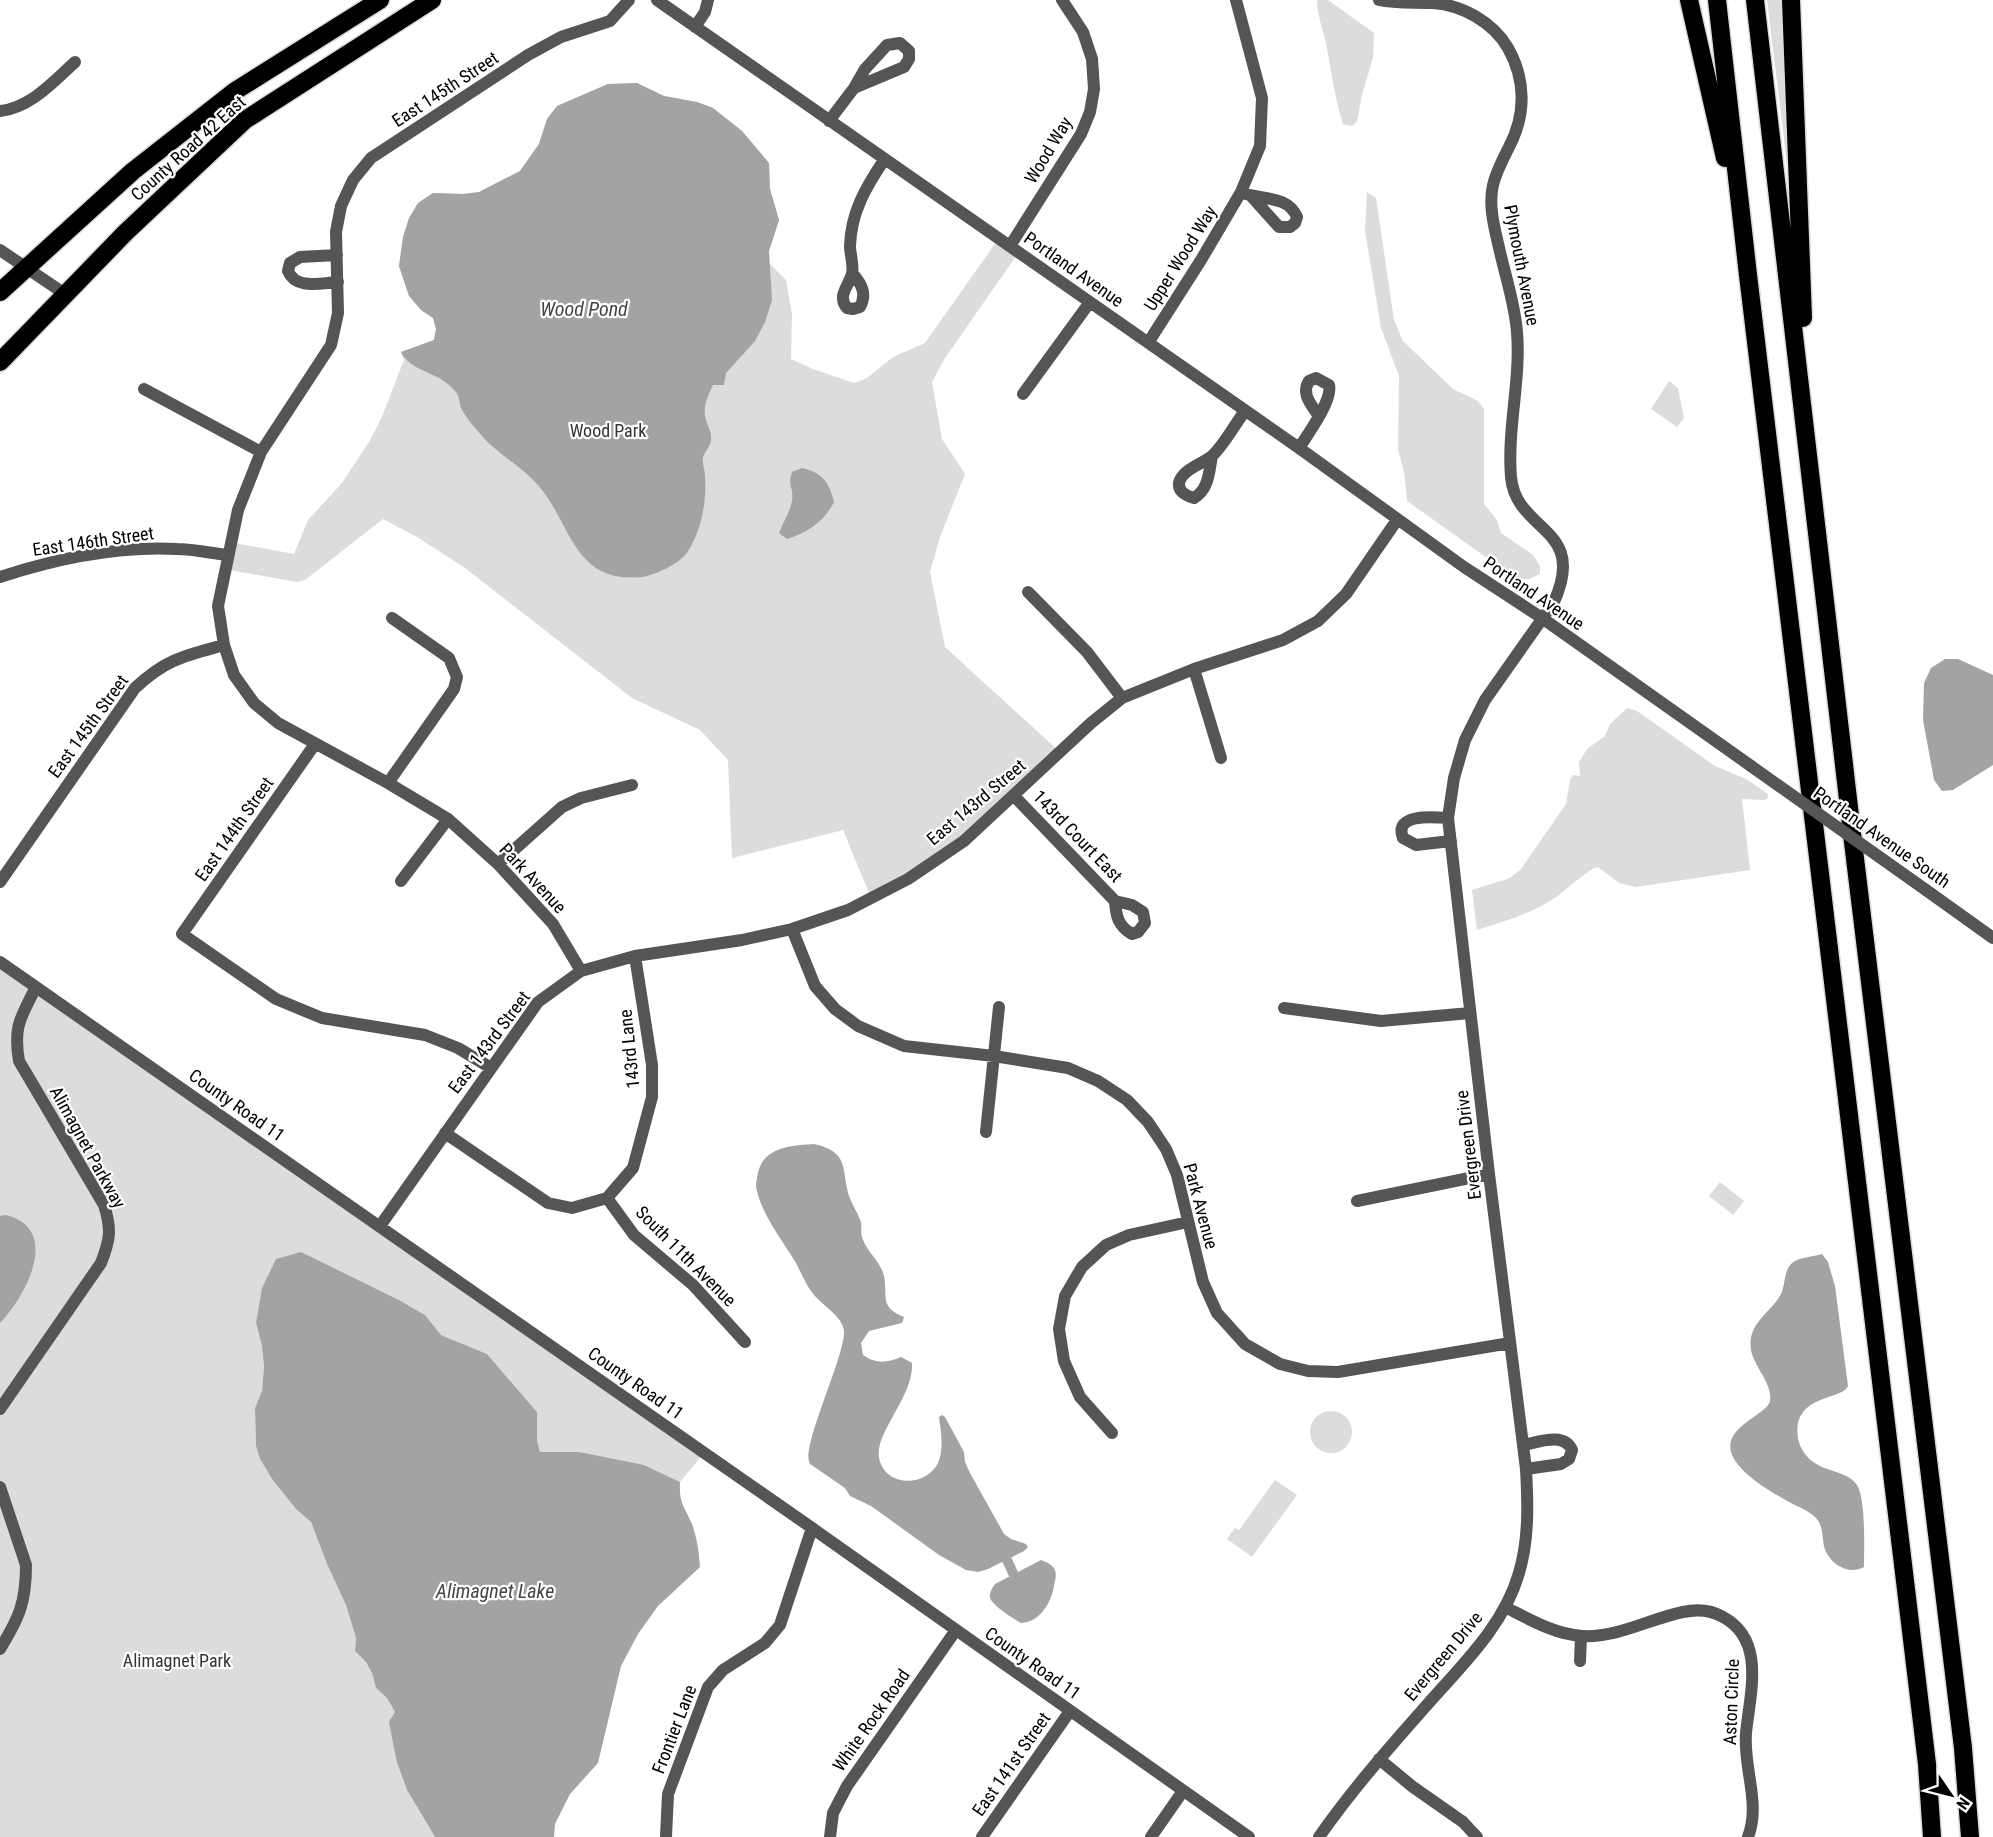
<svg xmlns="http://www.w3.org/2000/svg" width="1993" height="1837" viewBox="0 0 1993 1837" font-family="'Roboto Condensed',sans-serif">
<rect width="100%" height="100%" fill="#fff"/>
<path fill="#dcdcdc" d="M1319 0H1328L1374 33 1373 58 1362 95 1357 122 1352 126 1343 124C1334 96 1331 67 1325 39 1322 26 1317 14 1317 1Z
M1767 0H1789L1790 188Z
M637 83 664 96 697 102 713 108 742 131 769 163 770 189 779 220 769 251V263L786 280 792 314 791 359 813 369 854 383 867 378 893 357 925 343 999 238 1019 252 945 358 932 382 942 439 965 474 940 537 930 572 945 647 1060 752 964 841 871 898 843 830 732 858 728 760 700 730 632 698 465 568 417 537 383 519 305 580 297 582 224 569 230 542 294 554 308 520 342 483 369 442 381 419 404 360 401 352 434 340 436 329 433 318 421 310 409 296 399 266 403 237 409 218 418 203 433 193 463 194 479 192 520 171 539 144 547 119 557 106 608 84Z
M1367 192 1376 198 1394 320 1403 341 1453 389 1478 401 1484 409V504L1497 520 1501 533 1533 555 1540 566V574L1529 579 1518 580 1407 501 1404 472 1398 449 1399 376 1381 328 1365 231Z
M1669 381 1678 388 1684 418 1677 427 1651 409Z
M1627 708 1637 711 1715 766 1746 779 1768 794V798L1765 800 1742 799 1750 870 1636 887 1619 883 1598 867C1591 867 1565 891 1556 897 1532 914 1504 921 1477 930L1472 890 1510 878 1521 869 1566 804 1570 780 1573 775 1580 776 1579 762 1587 749 1605 736 1610 724Z
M0 962 704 1453 680 1482 644 1465 539 1452 537 1441V1412L487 1354 441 1335 425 1315 399 1300 325 1264 256 1323 262 1346 264 1367 262 1391 255 1408 256 1446 260 1459 272 1479 296 1509 311 1522 346 1605 356 1638 355 1651 366 1662 372 1673 376 1688 387 1698 395 1712 397 1763 407 1790 435 1837H0Z
M1720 1182 1744 1201 1733 1215 1709 1196Z
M1310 1432a21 21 0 1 1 42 0a21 21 0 1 1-42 0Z
M1275 1480 1297 1495 1252 1557 1227 1539 1235 1528 1239 1530Z"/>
<path fill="#a3a3a3" d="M637 83 664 96 697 102 713 108 742 131 769 163 770 189 779 220 769 251 772 300 765 322 755 341 726 373 724 385H713C708 396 702 407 706 420 708 428 712 432 711 441 710 447 704 452 703 458 702 463 705 470 705 476 707 501 701 534 686 554 677 565 655 575 642 577 573 584 572 524 538 485 522 467 499 455 483 437 475 428 466 418 461 408 459 402 460 396 455 391 439 371 410 372 401 352L434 340 436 329 433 318 421 310 409 296 399 266 403 237 409 218 418 203 433 193 463 194 479 192 520 171 539 144 547 119 557 106 608 84Z
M802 468C823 473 829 482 834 502 825 521 807 533 787 539L779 533C783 522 790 512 792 501 794 487 787 487 792 472Z
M1945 659H1958L1993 675V765L1953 790 1942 791 1934 780 1923 720 1924 683 1931 668Z
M814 1144C850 1152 841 1169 849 1196 852 1205 858 1213 861 1222 862 1228 860 1234 863 1240 868 1253 881 1262 884 1276 888 1297 879 1307 904 1317L902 1323 869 1331 861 1343 863 1355C876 1364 886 1363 901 1357L912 1363C914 1396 875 1432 879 1457 883 1486 925 1489 938 1463 944 1449 941 1432 939 1417L942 1415 945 1417 964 1452 965 1462 970 1473 1004 1534 1011 1539 1026 1544 1028 1547 1024 1551 988 1569 978 1572 966 1570 939 1555 871 1506 850 1496 845 1488 810 1464C800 1449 843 1361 844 1333 845 1318 822 1305 814 1295 804 1283 800 1268 791 1255 779 1236 762 1213 757 1191 755 1185 757 1178 758 1173 763 1147 793 1145 814 1144Z
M6 1215C62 1229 26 1296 0 1323V1216Z
M301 1252 399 1300 425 1315 441 1335 487 1354 537 1412V1441L540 1452H579L644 1465 680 1482C679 1504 684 1505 692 1524 697 1538 699 1552 700 1567L658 1606 638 1634 621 1666 598 1763 570 1794 555 1824 554 1837H435L407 1790 397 1763 389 1722 395 1712 387 1698 376 1688 372 1673 366 1662 355 1651 356 1638 346 1605 328 1566 311 1522 296 1509 272 1479 260 1459 256 1446 255 1408 262 1391 264 1367 262 1346 256 1323 262 1288 276 1259Z
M1822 1254 1828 1262 1835 1286 1848 1386C1843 1398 1811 1395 1800 1417 1797 1423 1797 1432 1798 1439 1808 1476 1845 1466 1857 1485 1866 1500 1864 1549 1864 1567 1850 1575 1833 1566 1826 1552 1821 1542 1825 1528 1816 1518 1809 1511 1801 1508 1793 1504 1774 1494 1737 1473 1731 1452 1724 1426 1767 1415 1770 1401 1773 1384 1754 1367 1751 1350 1747 1324 1768 1315 1780 1296 1786 1286 1783 1271 1792 1263 1799 1257 1813 1257 1822 1254Z
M1041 1560C1045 1562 1050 1563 1053 1567 1058 1573 1055 1580 1054 1586 1051 1603 1040 1622 1021 1623 1014 1619 993 1606 990 1598 989 1593 992 1588 995 1584Z"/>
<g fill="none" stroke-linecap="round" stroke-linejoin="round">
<path stroke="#a3a3a3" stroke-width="10" d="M1007 1560 1013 1573"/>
<g stroke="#dbdbdb" stroke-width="21">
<path id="highway" d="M1689 0 1725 158
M1717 0 1748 275 1927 1764 1932 1837
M1755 0 1853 842 1963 1748 1970 1837
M1791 0 1803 318
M0 292 133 171 235 91 380 0
M0 362 125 233 245 120 432 0"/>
</g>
<path stroke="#555" stroke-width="12" d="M657 0 1299 448 1464 567 1542 618 1751 766
M695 27 705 12 708 0
M0 111C30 108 53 82 75 62
M829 121 854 88 865 69 887 45 900 43 909 51V59L904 67 854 88
M1241 192C1261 201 1287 194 1297 217L1295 223 1290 227H1279L1252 197
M1010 246 1081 134 1090 112 1094 89 1092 59 1083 32 1062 0
M0 250 65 294
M337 255 300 257 290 263 288 271C296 290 320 283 338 282
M852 273C862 284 867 294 860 307L853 309 847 308C837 296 848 287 852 274 854 266 850 254 850 246 851 212 866 187 884 160
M1148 343 1201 260 1241 192 1260 146 1262 98 1236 0
M144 389 261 452
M1023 394 1090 302
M1299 448C1308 434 1333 400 1329 385L1316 378 1309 381C1301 394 1311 404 1318 415
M1212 456C1209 472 1209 489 1194 498 1187 496 1178 492 1179 483 1182 469 1203 464 1212 456 1224 445 1235 424 1245 411
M0 577C55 559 119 546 177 549 193 549 210 553 227 555
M1028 592 1087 652 1122 698
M1194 669 1221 758
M315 744 182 934 276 999 322 1018 425 1035 458 1048 491 1068
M388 783 454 689 457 677 449 658 392 618
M1014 796 1115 901C1116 916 1118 926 1132 934L1138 932 1145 923 1143 912 1132 905 1115 901
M1448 818C1434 817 1393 813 1403 838L1416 845 1451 841
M498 864 562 807 581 798 632 785
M401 881 448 819
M0 882 135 688C166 659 184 656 224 645
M1926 890 1993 938
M792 929 815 986 835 1009 858 1026 904 1046 994 1056 1068 1068 1098 1081 1127 1100 1148 1122 1166 1149 1177 1175 1203 1282 1217 1313 1245 1344 1280 1364 1308 1371 1338 1372 1510 1343
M0 962 812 1528 1249 1837
M581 971 553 924 498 864 448 819 388 783 278 723 254 703 234 675 224 645 218 606 238 510 261 452 331 345 338 313 336 232 341 206 353 180 371 158 528 55 561 37 610 21 629 0
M1284 1008 1381 1021 1470 1013
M986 1132 999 1007
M445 1133 548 1203 572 1208 607 1198
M607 1198 633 1168 652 1097V1065L635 956
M607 1198 634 1235 693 1285 745 1342
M1357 1201 1489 1174
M380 1226 538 1002 581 971 635 956 742 940 792 929 848 910 908 879 964 841 1091 723 1122 698 1194 669 1283 640 1318 621 1346 594 1397 520
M0 1409 101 1263C110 1240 112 1230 104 1205L19 1061C13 1026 21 1017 36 987
M1112 1433 1080 1397 1064 1361 1059 1329 1065 1296 1082 1267 1106 1245 1129 1235 1188 1222
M1523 1445C1539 1442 1564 1432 1572 1450L1569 1459 1561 1464 1526 1469
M0 1487 26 1565C26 1603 19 1618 0 1649
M1505 1607C1529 1619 1554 1634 1582 1636 1617 1638 1649 1619 1683 1612 1697 1609 1711 1610 1723 1617 1766 1640 1750 1693 1746 1733 1743 1768 1761 1803 1748 1837
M1580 1661 1581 1636
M1379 1759 1413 1787 1463 1822 1477 1837
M666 1837 668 1794 708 1687 723 1670 765 1643 780 1625 812 1528
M830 1837 833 1813 847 1786 956 1630
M982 1837 1070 1711
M1151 1837 1183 1791
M1319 1837C1351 1791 1388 1749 1426 1706 1461 1666 1504 1626 1519 1573 1529 1539 1528 1505 1526 1469L1489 1174 1448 818 1454 778 1465 740 1485 700 1554 602C1588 526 1516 533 1511 477 1507 429 1521 380 1517 332 1515 305 1506 278 1500 252 1495 230 1488 207 1493 185 1496 172 1503 159 1509 147 1526 115 1526 80 1508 48 1493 22 1462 5 1433 3 1415 2 1396 4 1379 0"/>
<use href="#highway" stroke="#000" stroke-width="18"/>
<path stroke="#555" stroke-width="12" d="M1751 766 1926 890"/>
</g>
<g text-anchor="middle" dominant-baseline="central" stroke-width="4.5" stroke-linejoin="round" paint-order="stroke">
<g font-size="18" fill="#000" stroke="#fff">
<text transform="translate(445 89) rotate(-33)">East 145th Street</text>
<text transform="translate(188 148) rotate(-42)">County Road 42 East</text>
<text transform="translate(1048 150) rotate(-59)">Wood Way</text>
<text transform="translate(1180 258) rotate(-58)">Upper Wood Way</text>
<text transform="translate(1522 265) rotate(79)">Plymouth Avenue</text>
<text transform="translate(1074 269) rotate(35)">Portland Avenue</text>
<text transform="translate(93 541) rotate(-8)">East 146th Street</text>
<text transform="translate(1534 593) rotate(34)">Portland Avenue</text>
<text transform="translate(88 726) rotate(-54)">East 145th Street</text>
<text transform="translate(976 802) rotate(-40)">East 143rd Street</text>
<text transform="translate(234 829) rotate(-55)">East 144th Street</text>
<text transform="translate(1078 836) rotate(46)">143rd Court East</text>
<text transform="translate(1882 837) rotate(35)">Portland Avenue South</text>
<text transform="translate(533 878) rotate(47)">Park Avenue</text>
<text transform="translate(489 1042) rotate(-53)">East 143rd Street</text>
<text transform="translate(629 1049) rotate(-96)">143rd Lane</text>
<text transform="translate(237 1105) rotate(35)">County Road 11</text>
<text transform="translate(1468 1145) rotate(-97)">Evergreen Drive</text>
<text transform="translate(88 1147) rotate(61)">Alimagnet Parkway</text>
<text transform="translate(1201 1206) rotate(75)">Park Avenue</text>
<text transform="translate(686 1256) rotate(45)">South 11th Avenue</text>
<text transform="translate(636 1383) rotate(35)">County Road 11</text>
<text transform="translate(1443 1656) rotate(-50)">Evergreen Drive</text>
<text transform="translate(1033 1663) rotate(35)">County Road 11</text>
<text transform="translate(1731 1702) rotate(-88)">Aston Circle</text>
<text transform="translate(871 1720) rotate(-55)">White Rock Road</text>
<text transform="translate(674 1729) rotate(-69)">Frontier Lane</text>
<text transform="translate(1011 1764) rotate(-55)">East 141st Street</text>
</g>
<g font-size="18" fill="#333" stroke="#fff">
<text x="608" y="430">Wood Park</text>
<text x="177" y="1660">Alimagnet Park</text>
</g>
<g font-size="20" font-style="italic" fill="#444" stroke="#fff">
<text x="584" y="309">Wood Pond</text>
<text x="495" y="1591">Alimagnet Lake</text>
</g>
</g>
<g transform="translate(1951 1795) rotate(125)" stroke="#ffffff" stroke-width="4.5" paint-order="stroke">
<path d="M0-4.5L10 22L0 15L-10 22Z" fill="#000000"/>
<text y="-9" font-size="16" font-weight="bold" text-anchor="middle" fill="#000000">N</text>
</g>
</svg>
